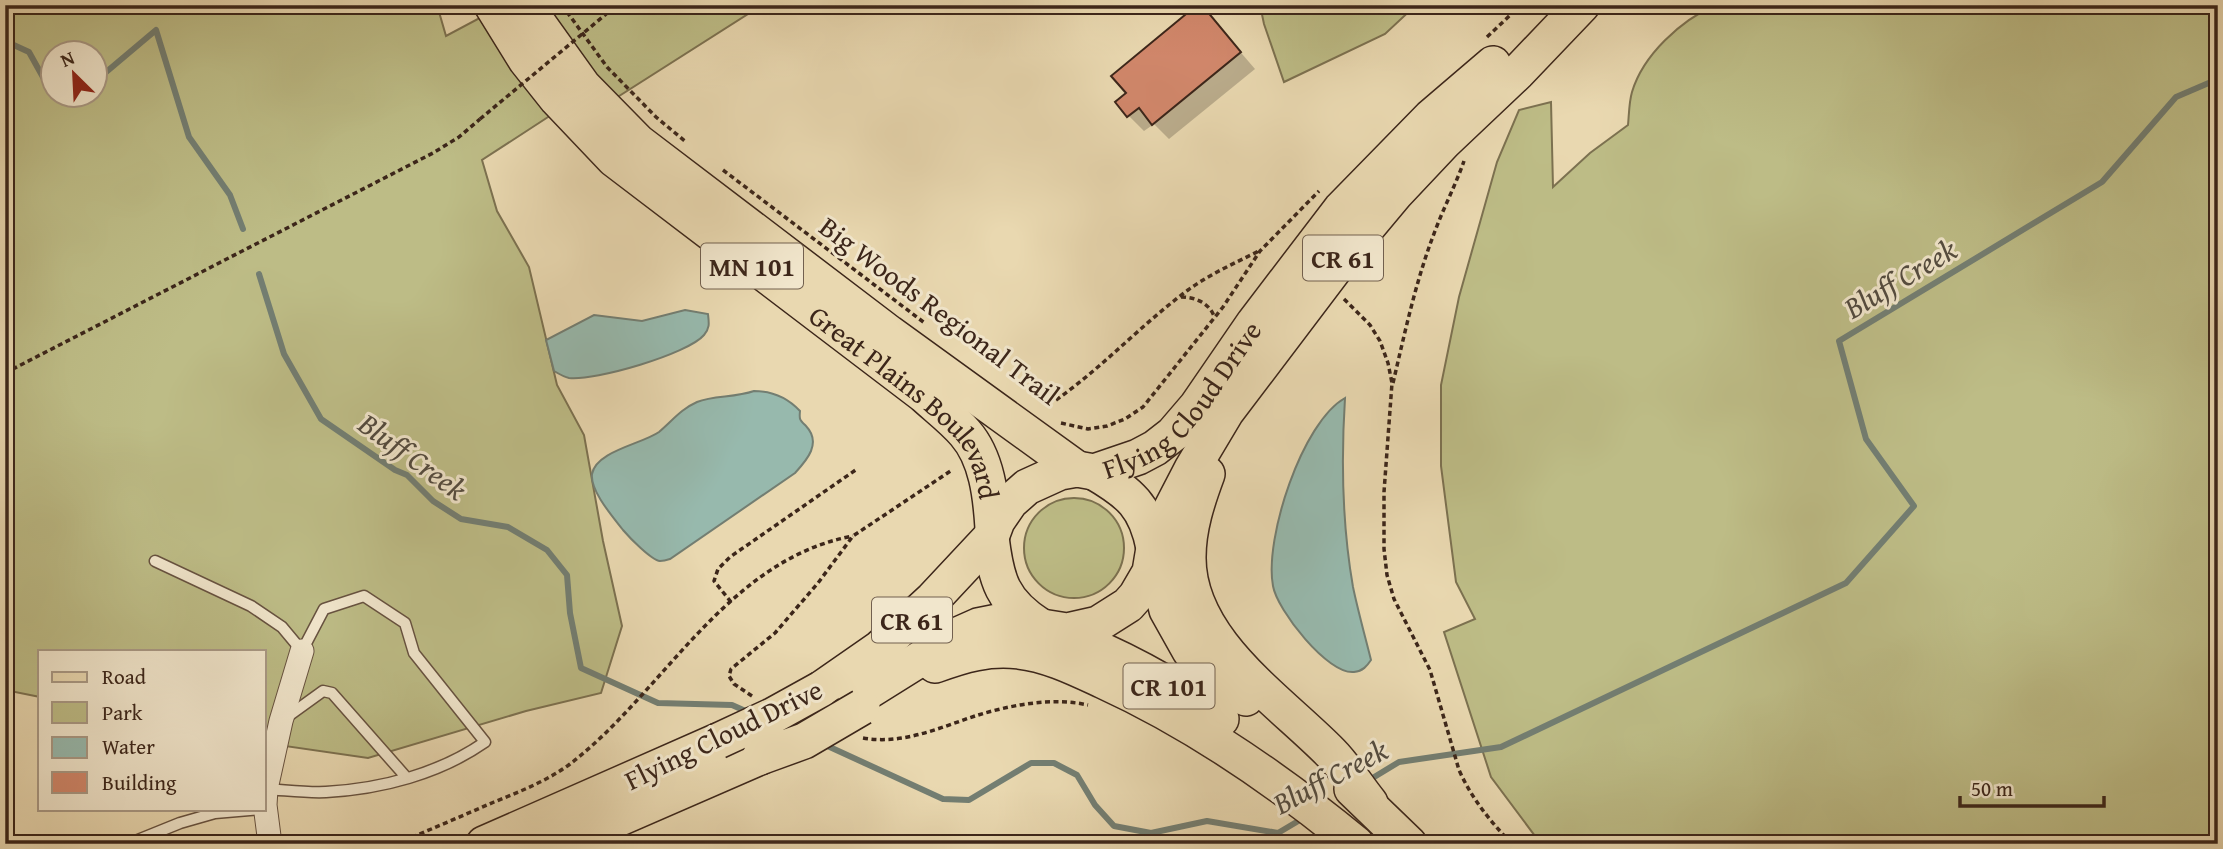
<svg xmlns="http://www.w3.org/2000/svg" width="2223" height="849" viewBox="0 0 2223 849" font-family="'Gentium Book Plus',serif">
<rect width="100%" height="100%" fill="#e9d8b0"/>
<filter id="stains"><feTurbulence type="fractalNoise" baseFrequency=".00286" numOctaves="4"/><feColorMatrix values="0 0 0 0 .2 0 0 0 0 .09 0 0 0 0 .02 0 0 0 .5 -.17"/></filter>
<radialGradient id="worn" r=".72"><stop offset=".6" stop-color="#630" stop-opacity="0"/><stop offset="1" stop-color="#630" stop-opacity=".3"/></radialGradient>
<path fill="#bdbc86" stroke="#7c7150" stroke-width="2" fill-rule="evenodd" d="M5 5H437L446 36 504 5H762L594 112 588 91 482 160 497 211 529 267 557 385 584 435 603 541 622 626 601 693 526 711 368 758 264 743V651H40V697L5 690ZM52 52H94V94H52Z
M1260 5H1416L1385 34 1284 82 1264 24Z
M1716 5H2218V844H1541L1491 777 1444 632 1475 619 1456 582 1441 466V385L1459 297 1497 162 1519 110 1551 102 1553 187 1590 153 1628 125C1629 115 1629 102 1632 92 1643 55 1681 20 1716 5Z
M1024 548a50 50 0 1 1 100 0a50 50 0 1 1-100 0Z
M868 838 931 844H816L820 840Z"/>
<path fill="#97b9ad" stroke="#737e72" stroke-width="2" d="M685 310 708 314C709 323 710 328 704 335 688 354 595 381 569 378 564 377 559 374 554 371L546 340 594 315 642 321Z
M754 391C773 391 787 397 800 411 799 420 800 420 806 426 822 443 807 460 795 473L670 559C667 560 663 561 660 561 651 560 629 537 623 530 613 517 590 491 592 474 596 451 642 444 659 432 672 421 681 409 697 402 714 395 734 398 754 391Z
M1345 398C1341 461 1342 524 1353 587 1358 611 1365 636 1371 660 1367 666 1363 671 1354 672 1328 675 1277 610 1273 586 1264 539 1302 422 1345 398Z"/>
<path fill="#0003" d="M1200 5 1255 69 1169 139 1154 124 1144 131 1129 116 1128 94Z"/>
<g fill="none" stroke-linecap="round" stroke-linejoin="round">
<path stroke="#737e72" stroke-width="6" d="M5 41 29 52 49 88 52 87
M94 76 105 73 156 30 189 137 230 195 243 229
M259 274 284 354 321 419 395 470 407 475 433 501 461 519 508 527 547 550 567 575 570 613 581 668 658 703 732 705 750 713
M821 743 943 799 969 800 1031 763H1054L1077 775 1095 805 1114 826 1151 833 1207 821 1278 833 1305 817
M1366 782 1399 762 1501 747 1846 583 1914 506 1866 439 1839 341 2102 182 2176 97 2218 79"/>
</g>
<path fill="#d1876b" stroke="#3c261a" stroke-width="2" d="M1197 5H1202L1241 52 1152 125 1139 108 1127 117 1115 102 1126 93 1111 76Z"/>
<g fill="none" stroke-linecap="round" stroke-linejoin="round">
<g stroke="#675240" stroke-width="13">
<path id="lane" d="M155 561 251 606 282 627 302 651 324 609 364 596 405 623 414 653 485 742C439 774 381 789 326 792 306 793 285 790 266 789
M287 717 323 691 332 693 406 777
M128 844 180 823 215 813 262 809"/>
</g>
<g stroke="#675240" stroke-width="25">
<path id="street" d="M270 844 265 805 266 789 281 721 302 651"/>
</g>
<g stroke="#3c261a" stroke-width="38">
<g id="primary">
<path id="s1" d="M492 5 526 60 557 99 614 159 924 395C937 407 953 419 965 433 987 458 991 496 993 528"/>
<path d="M525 5 583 86 638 142 889 333 1077 469"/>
<path d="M1094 472C1130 493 1146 506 1154 548"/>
<path d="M1207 474C1197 501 1188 528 1188 557 1187 640 1278 699 1331 753 1345 767 1357 787 1370 803"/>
<path d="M991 537C996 580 1002 602 1040 626"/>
<path d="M1154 556 1167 610 1190 651 1246 698"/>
<path d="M1058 632C1118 655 1169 682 1221 719"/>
<path d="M935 665C962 655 989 647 1019 651 1048 654 1078 669 1104 681 1196 723 1278 780 1356 844"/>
<path id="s2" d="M821 689 880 648 933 599 991 537 997 521 1010 502 1027 487 1060 472 1077 469 1094 472 1138 457 1155 448 1173 434 1197 406 1254 323 1341 209 1431 117 1493 64"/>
<path d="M856 699 960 634 978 626 1003 621 1067 631 1098 624 1128 605 1136 596 1150 572 1154 548 1164 523 1192 469 1226 412 1354 243 1395 194 1444 142 1518 72 1582 5"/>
<path d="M1352 789 1409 844"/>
<path d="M484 844 718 741"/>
<path d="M560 844 760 757"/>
</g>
</g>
<path stroke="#3c261a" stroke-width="3.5" stroke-dasharray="5 3.5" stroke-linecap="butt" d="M562 5 607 67 656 117 686 142
M1487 37 1521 5
M723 170 926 324
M1181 297C1195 297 1209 303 1214 316
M1344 299 1370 325 1380 341 1388 363 1392 383 1384 492V549L1387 575 1394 599 1430 670 1459 770C1472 799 1490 821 1512 844
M5 373 433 153 459 137 480 119
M1393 383C1405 332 1416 280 1435 231 1444 207 1456 184 1464 161
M1056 400C1103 367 1142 324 1188 290 1210 274 1235 263 1259 251
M1061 423 1088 429 1107 426 1125 419 1143 407 1223 307 1260 251 1319 191
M731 602 714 581 718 569 730 557 857 469
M752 696 734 684 729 676 731 669 775 633 818 583 853 536 952 470
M863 738C902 745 939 728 975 716 1010 705 1052 697 1088 705
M396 844C429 830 462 816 494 802 521 791 547 781 570 764 664 692 727 559 853 536"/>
<use href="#lane" stroke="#f1e6cc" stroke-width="10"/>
<use href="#street" stroke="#f1e6cc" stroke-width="23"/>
<use href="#primary" stroke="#e9d8b0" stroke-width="35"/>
<g stroke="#3c261a" stroke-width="38" stroke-linecap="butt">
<path id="primary-bridge" d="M718 741 774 715 821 689
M760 757 804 741 862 707"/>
</g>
<path stroke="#3c261a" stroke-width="3.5" stroke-dasharray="5 3.5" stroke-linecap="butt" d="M480 119 617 5"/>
<use href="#primary-bridge" stroke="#e9d8b0" stroke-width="35"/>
</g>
<g text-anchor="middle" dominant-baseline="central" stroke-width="6" stroke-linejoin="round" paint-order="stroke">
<g fill="#f1e6cc" stroke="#72604f" stroke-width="2">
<rect x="1303" y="235.5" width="80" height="45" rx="5"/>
<rect x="701" y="243.5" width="102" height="45" rx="5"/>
<rect x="872" y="597.5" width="80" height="45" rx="5"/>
<rect x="1123.5" y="663.5" width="91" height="45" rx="5"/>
</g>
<g font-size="26" font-weight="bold" fill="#3c261a">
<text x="1343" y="258">CR 61</text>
<text x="752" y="266">MN 101</text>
<text x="912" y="620">CR 61</text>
<text x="1169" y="686">CR 101</text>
</g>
<g font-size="28" fill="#3c261a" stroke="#f1e6cc">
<text transform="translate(940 310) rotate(37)">Big Woods Regional Trail</text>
<text stroke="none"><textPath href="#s2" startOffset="480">Flying Cloud Drive</textPath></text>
<text stroke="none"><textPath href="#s1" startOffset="581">Great Plains Boulevard</textPath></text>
<text transform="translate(723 734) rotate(-26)">Flying Cloud Drive</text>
</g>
<g font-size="30" font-style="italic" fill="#534b3f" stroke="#f1e6cc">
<text transform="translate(1900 278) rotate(-31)">Bluff Creek</text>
<text transform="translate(413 456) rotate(36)">Bluff Creek</text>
<text transform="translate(1330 776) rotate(-28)">Bluff Creek</text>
</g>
</g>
<rect width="2223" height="849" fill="none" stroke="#e9d8b0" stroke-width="28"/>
<rect x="7" y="7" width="2209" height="835" fill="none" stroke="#3c261a" stroke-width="3.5"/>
<rect x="14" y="14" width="2195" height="821" fill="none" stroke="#3c261a" stroke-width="2"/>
<rect x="38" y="650" width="228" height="161" fill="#f1e6cc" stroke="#a99985" stroke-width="2"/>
<rect x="52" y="672" width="35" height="10" fill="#e9d8b0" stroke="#a99985" stroke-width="2"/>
<text x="102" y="684" font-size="21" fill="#3c261a">Road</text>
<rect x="52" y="702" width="35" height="21" fill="#bdbc86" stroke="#a99985" stroke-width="2"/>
<text x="102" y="720" font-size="21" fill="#3c261a">Park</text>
<rect x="52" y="737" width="35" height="21" fill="#97b9ad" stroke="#a99985" stroke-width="2"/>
<text x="102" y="754" font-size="21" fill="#3c261a">Water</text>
<rect x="52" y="772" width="35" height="21" fill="#d1876b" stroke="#a99985" stroke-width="2"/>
<text x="102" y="790" font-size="21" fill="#3c261a">Building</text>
<g transform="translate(74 74) rotate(336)"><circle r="33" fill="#f1e6cc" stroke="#a99985" stroke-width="2"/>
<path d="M0-5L12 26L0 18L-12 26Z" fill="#8f2418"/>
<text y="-10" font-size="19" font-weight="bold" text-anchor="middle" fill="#3c261a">N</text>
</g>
<path d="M1960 796v10h144v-10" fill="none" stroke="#3c261a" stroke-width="3.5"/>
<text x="1971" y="796" font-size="21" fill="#3c261a" stroke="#f1e6cc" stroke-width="5" paint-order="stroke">50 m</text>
<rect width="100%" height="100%" filter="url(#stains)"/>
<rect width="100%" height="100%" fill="url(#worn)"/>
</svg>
